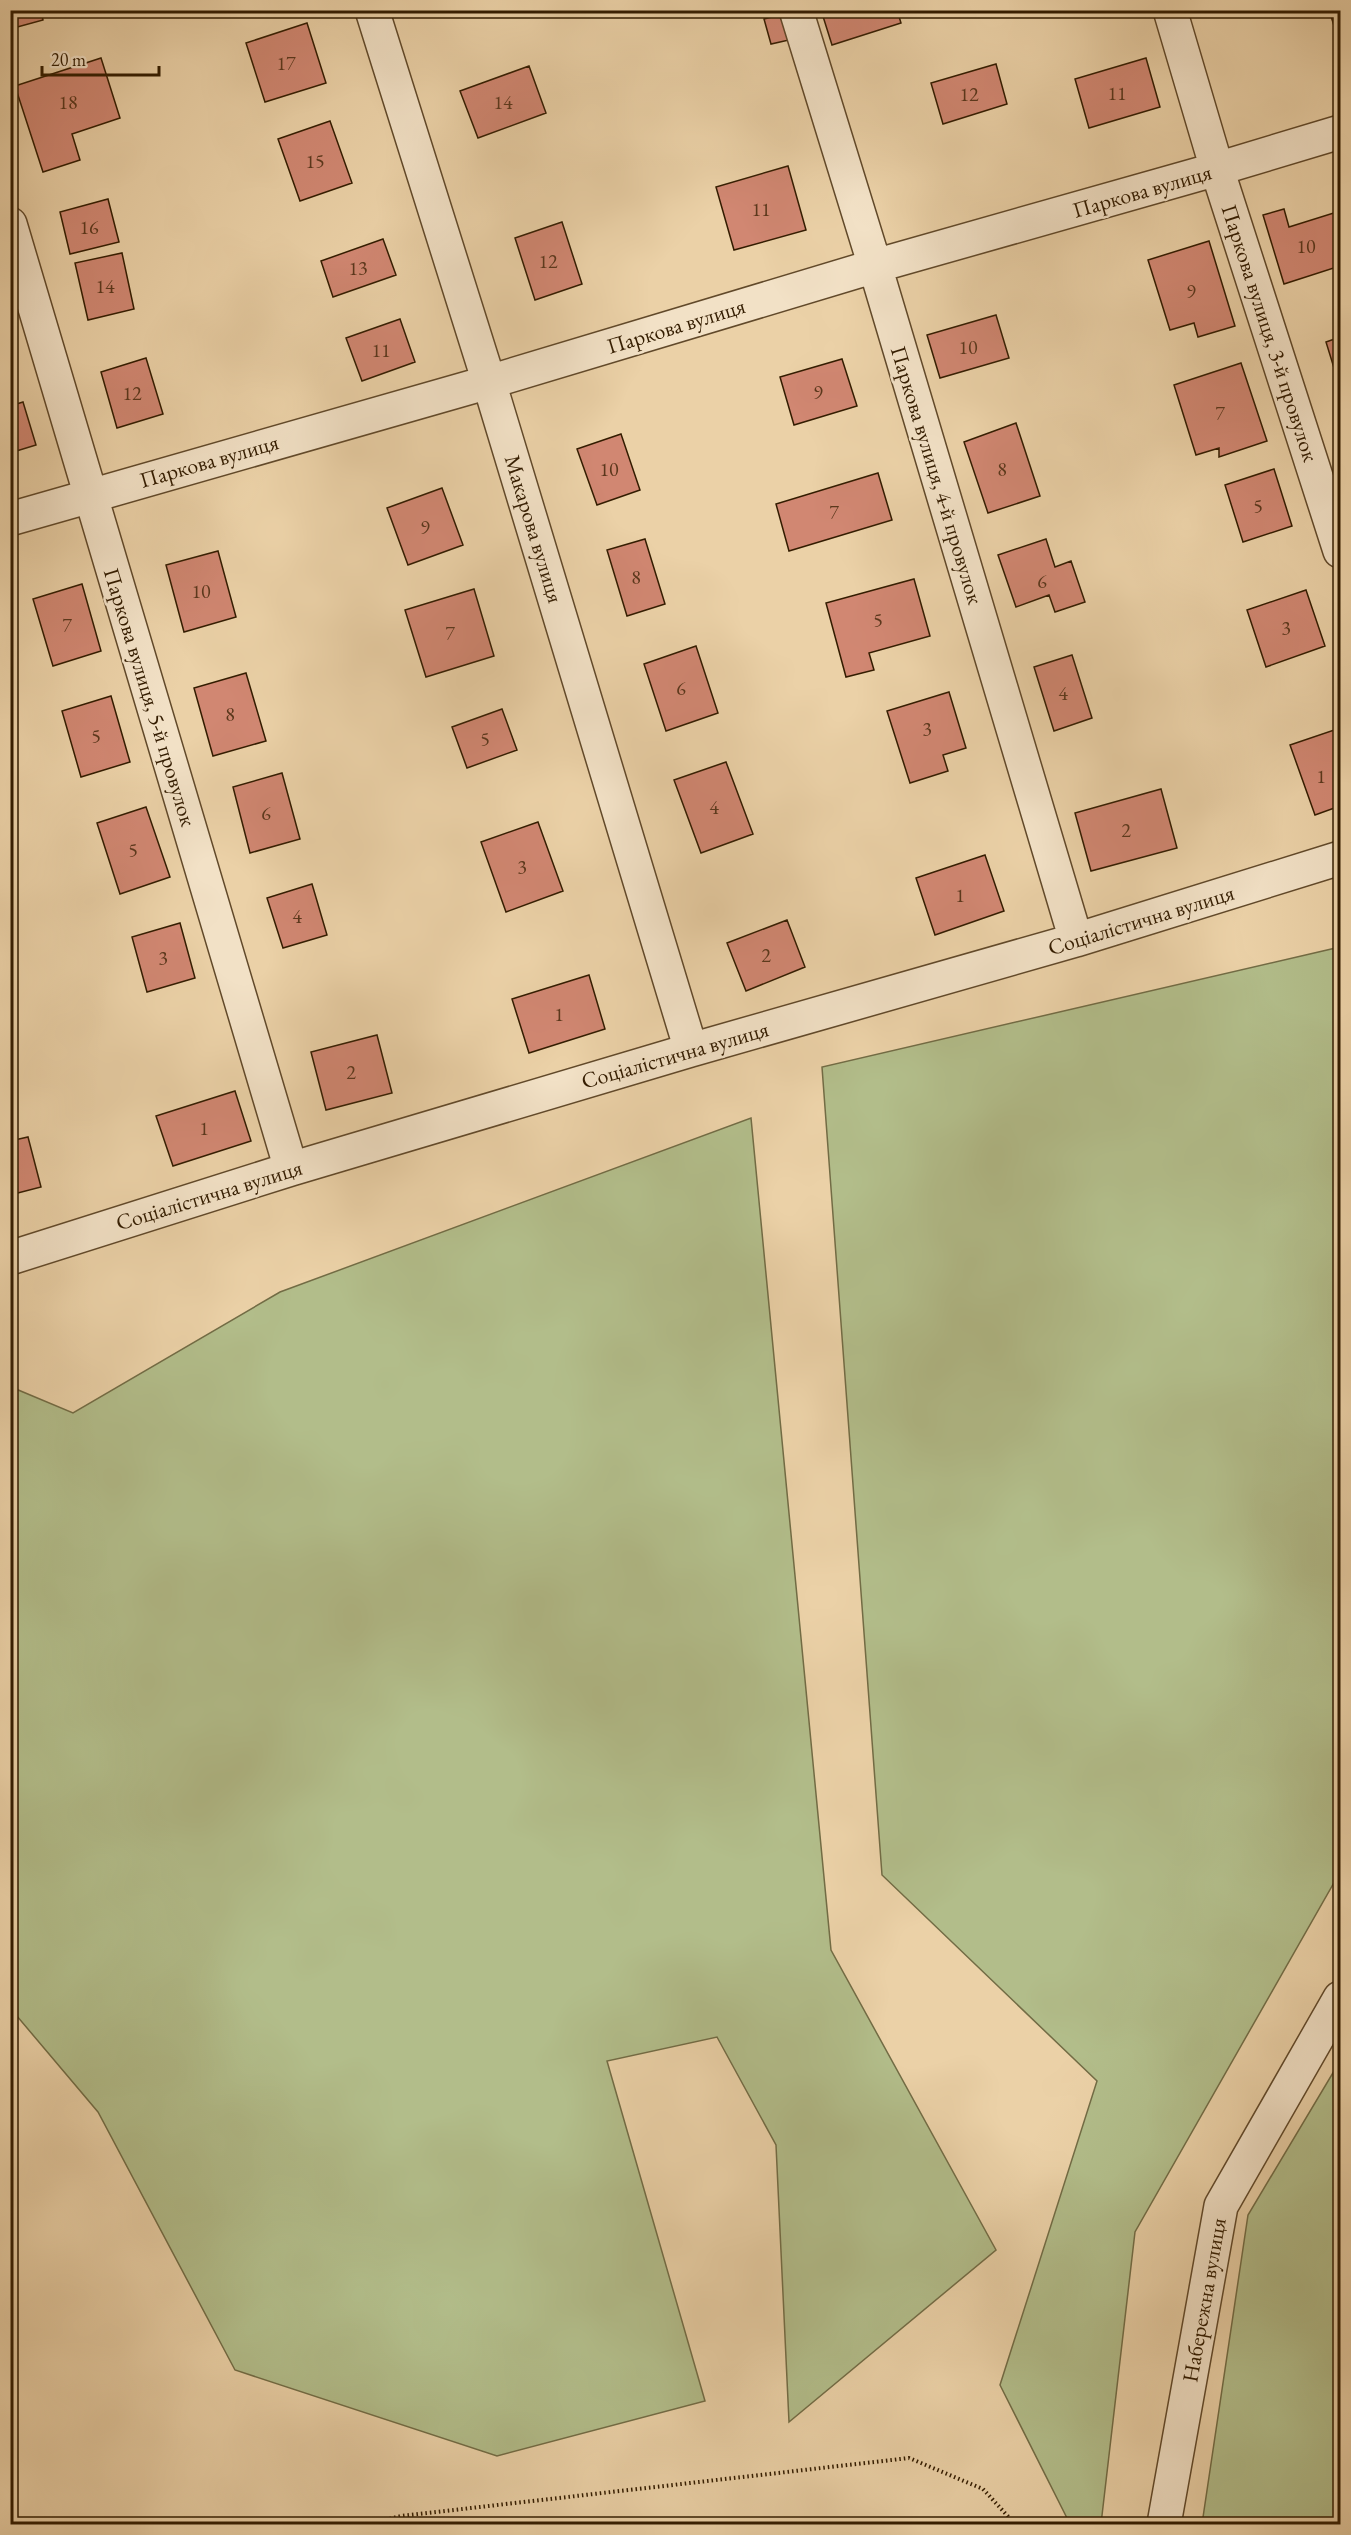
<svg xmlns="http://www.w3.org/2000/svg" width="1351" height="2535" viewBox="0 0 1351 2535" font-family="'EB Garamond',serif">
<rect width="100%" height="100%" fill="#ebd1a7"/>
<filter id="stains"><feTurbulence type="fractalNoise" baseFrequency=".00333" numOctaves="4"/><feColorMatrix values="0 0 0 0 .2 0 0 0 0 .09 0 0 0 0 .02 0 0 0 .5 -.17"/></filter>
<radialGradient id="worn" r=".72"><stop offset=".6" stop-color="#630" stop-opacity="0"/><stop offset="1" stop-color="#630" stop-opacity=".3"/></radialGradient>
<path fill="#b2bd8a" stroke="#726c45" stroke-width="1.5" d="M1340 947V1872L1135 2232 1101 2524H1070L1000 2385 1097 2081 882 1875 822 1067Z
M751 1118 831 1950 996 2250 789 2422 776 2145 717 2037 607 2061 705 2401 497 2456 235 2370 98 2112 11 2009V1387L73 1413 280 1292Z
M1340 2061V2524H1202L1248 2215Z"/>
<path fill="#d18772" stroke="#331c00" stroke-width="1.5" d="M10 10H41L43 20 10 29Z
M821 10H897L901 23 832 45Z
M1329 10H1340V28L1335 29Z
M783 14 789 40 771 44 764 19Z
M307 23 326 83 265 102 246 43Z
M101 58 120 118 72 134 80 160 43 172 15 86Z
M1146 58 1160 107 1089 128 1075 79Z
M996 64 1007 104 943 124 931 83Z
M529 66 546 113 478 138 460 91Z
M330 121 352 183 300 201 278 139Z
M788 166 806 230 734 250 716 187Z
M108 199 119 242 70 254 60 212Z
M1284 209 1289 227 1340 211V266L1284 284 1263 215Z
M562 222 582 284 535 300 515 238Z
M383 239 396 275 333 297 321 261Z
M1209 241 1235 326 1198 337 1194 323 1170 330 1148 260Z
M122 253 134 309 88 320 75 263Z
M996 315 1009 358 940 378 927 335Z
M400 319 415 362 362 381 346 338Z
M1340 337V380L1338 381 1326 342Z
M146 358 163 414 117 428 101 372Z
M842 359 857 406 794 425 780 377Z
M1241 363 1267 441 1219 457V448L1196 455 1174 385Z
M23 402 36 445 10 453V406Z
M1016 423 1040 496 988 513 964 442Z
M621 434 640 490 597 505 577 449Z
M1274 469 1292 526 1243 542 1225 485Z
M878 473 892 520 789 551 776 504Z
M442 488 463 545 408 565 387 508Z
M645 539 665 604 627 616 607 550Z
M1046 539 1055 567 1071 561 1085 602 1055 612 1049 595 1016 607 998 555Z
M218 551 236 617 184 632 166 565Z
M914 579 930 636 869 653 874 670 846 677 826 603Z
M82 584 101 651 53 666 33 599Z
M474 589 494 656 426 677 405 610Z
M1306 590 1325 646 1266 667 1247 610Z
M696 646 718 713 666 731 644 664Z
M1072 655 1092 718 1054 731 1034 667Z
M246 673 266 741 213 756 194 688Z
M949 692 966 748 943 755 948 771 910 783 887 711Z
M111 696 130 762 81 777 62 711Z
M502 709 517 750 467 768 452 727Z
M1340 728V806L1315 815 1290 745Z
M726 762 753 834 701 853 674 780Z
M282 773 300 839 250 853 233 787Z
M1161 789 1177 848 1091 871 1075 813Z
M146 807 170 877 120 894 97 823Z
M538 822 563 891 506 912 481 842Z
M985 855 1004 911 935 935 916 878Z
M312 884 327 935 283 948 267 898Z
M787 920 805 967 746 991 727 943Z
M180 923 195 978 147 992 132 937Z
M589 975 605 1029 529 1053 512 999Z
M377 1035 392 1093 326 1110 311 1052Z
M235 1091 251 1141 173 1166 156 1116Z
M28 1137 41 1187 10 1195V1141Z"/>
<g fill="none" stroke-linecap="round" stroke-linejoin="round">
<g stroke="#61492a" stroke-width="36">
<path id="minor" d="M372 10 489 382 691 1050
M796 10 875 266 1076 940
M1170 10 1217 169 1340 551
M10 224 291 1169
M10 519 489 382 875 266 1217 169 1340 132
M10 1258 291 1169 691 1050 1076 940 1340 858"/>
</g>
<g stroke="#61492a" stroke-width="36">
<path id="tertiary" d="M1164 2524 1221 2206 1340 1998"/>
</g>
<path stroke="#331c00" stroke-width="4" stroke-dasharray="1.5 3" stroke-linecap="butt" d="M368 2524 401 2516 909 2458 983 2489 1015 2524"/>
<use href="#minor" stroke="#f2e1c6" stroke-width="33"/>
<use href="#tertiary" stroke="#f2e1c6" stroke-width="33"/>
</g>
<g text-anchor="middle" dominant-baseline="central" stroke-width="5" stroke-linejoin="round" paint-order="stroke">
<g font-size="20" fill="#5a371c">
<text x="286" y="63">17</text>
<text x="1117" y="93">11</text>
<text x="969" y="94">12</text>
<text x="68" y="102">18</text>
<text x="503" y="102">14</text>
<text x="315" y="161">15</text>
<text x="761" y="209">11</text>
<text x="89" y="227">16</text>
<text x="1306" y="246">10</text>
<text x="548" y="261">12</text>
<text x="358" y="268">13</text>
<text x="105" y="286">14</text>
<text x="1191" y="291">9</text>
<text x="968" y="347">10</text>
<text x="381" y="350">11</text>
<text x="818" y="392">9</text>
<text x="132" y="393">12</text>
<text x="1220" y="413">7</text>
<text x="609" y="469">10</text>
<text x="1002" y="469">8</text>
<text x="1258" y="506">5</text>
<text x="834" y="512">7</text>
<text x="425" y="527">9</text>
<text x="636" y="577">8</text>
<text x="1042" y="581">6</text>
<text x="201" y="591">10</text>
<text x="878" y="620">5</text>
<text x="67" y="625">7</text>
<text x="1286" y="628">3</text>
<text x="450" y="633">7</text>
<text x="681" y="688">6</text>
<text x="1063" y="693">4</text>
<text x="230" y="714">8</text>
<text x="927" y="729">3</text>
<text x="96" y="736">5</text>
<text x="485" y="739">5</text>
<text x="1321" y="776">1</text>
<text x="714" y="807">4</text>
<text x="266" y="813">6</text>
<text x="1126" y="830">2</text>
<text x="133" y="850">5</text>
<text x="522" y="867">3</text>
<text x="960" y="895">1</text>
<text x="297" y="916">4</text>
<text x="766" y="955">2</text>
<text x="163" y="958">3</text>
<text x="559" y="1014">1</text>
<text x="351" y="1072">2</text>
<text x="204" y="1128">1</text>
</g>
<g font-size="22" fill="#331c00" stroke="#f2e1c6">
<text transform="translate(1142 191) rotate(-16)">Паркова вулиця</text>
<text transform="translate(676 326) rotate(-17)">Паркова вулиця</text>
<text transform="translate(1270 333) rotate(72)">Паркова вулиця, 3-й провулок</text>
<text transform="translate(209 461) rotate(-16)">Паркова вулиця</text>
<text transform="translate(937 475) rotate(73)">Паркова вулиця, 4-й провулок</text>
<text transform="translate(534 529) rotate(73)">Макарова вулиця</text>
<text transform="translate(150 697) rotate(73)">Паркова вулиця, 5-й провулок</text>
<text transform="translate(1141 920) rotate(-17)">Соціалістична вулиця</text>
<text transform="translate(675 1055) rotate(-16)">Соціалістична вулиця</text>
<text transform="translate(209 1195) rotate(-17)">Соціалістична вулиця</text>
<text transform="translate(1204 2300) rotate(-80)">Набережна вулиця</text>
</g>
</g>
<rect width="1351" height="2535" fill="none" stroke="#ebd1a7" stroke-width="36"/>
<rect x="12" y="12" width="1327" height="2511" fill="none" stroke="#331c00" stroke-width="3"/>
<rect x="18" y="18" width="1315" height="2499" fill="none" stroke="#331c00" stroke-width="1.5"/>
<path d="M42 66v9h117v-9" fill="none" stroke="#331c00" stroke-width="3"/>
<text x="51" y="66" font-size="18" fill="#331c00" stroke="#f2e1c6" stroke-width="4.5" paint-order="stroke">20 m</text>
<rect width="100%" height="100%" filter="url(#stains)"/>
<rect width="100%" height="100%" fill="url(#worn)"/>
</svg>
